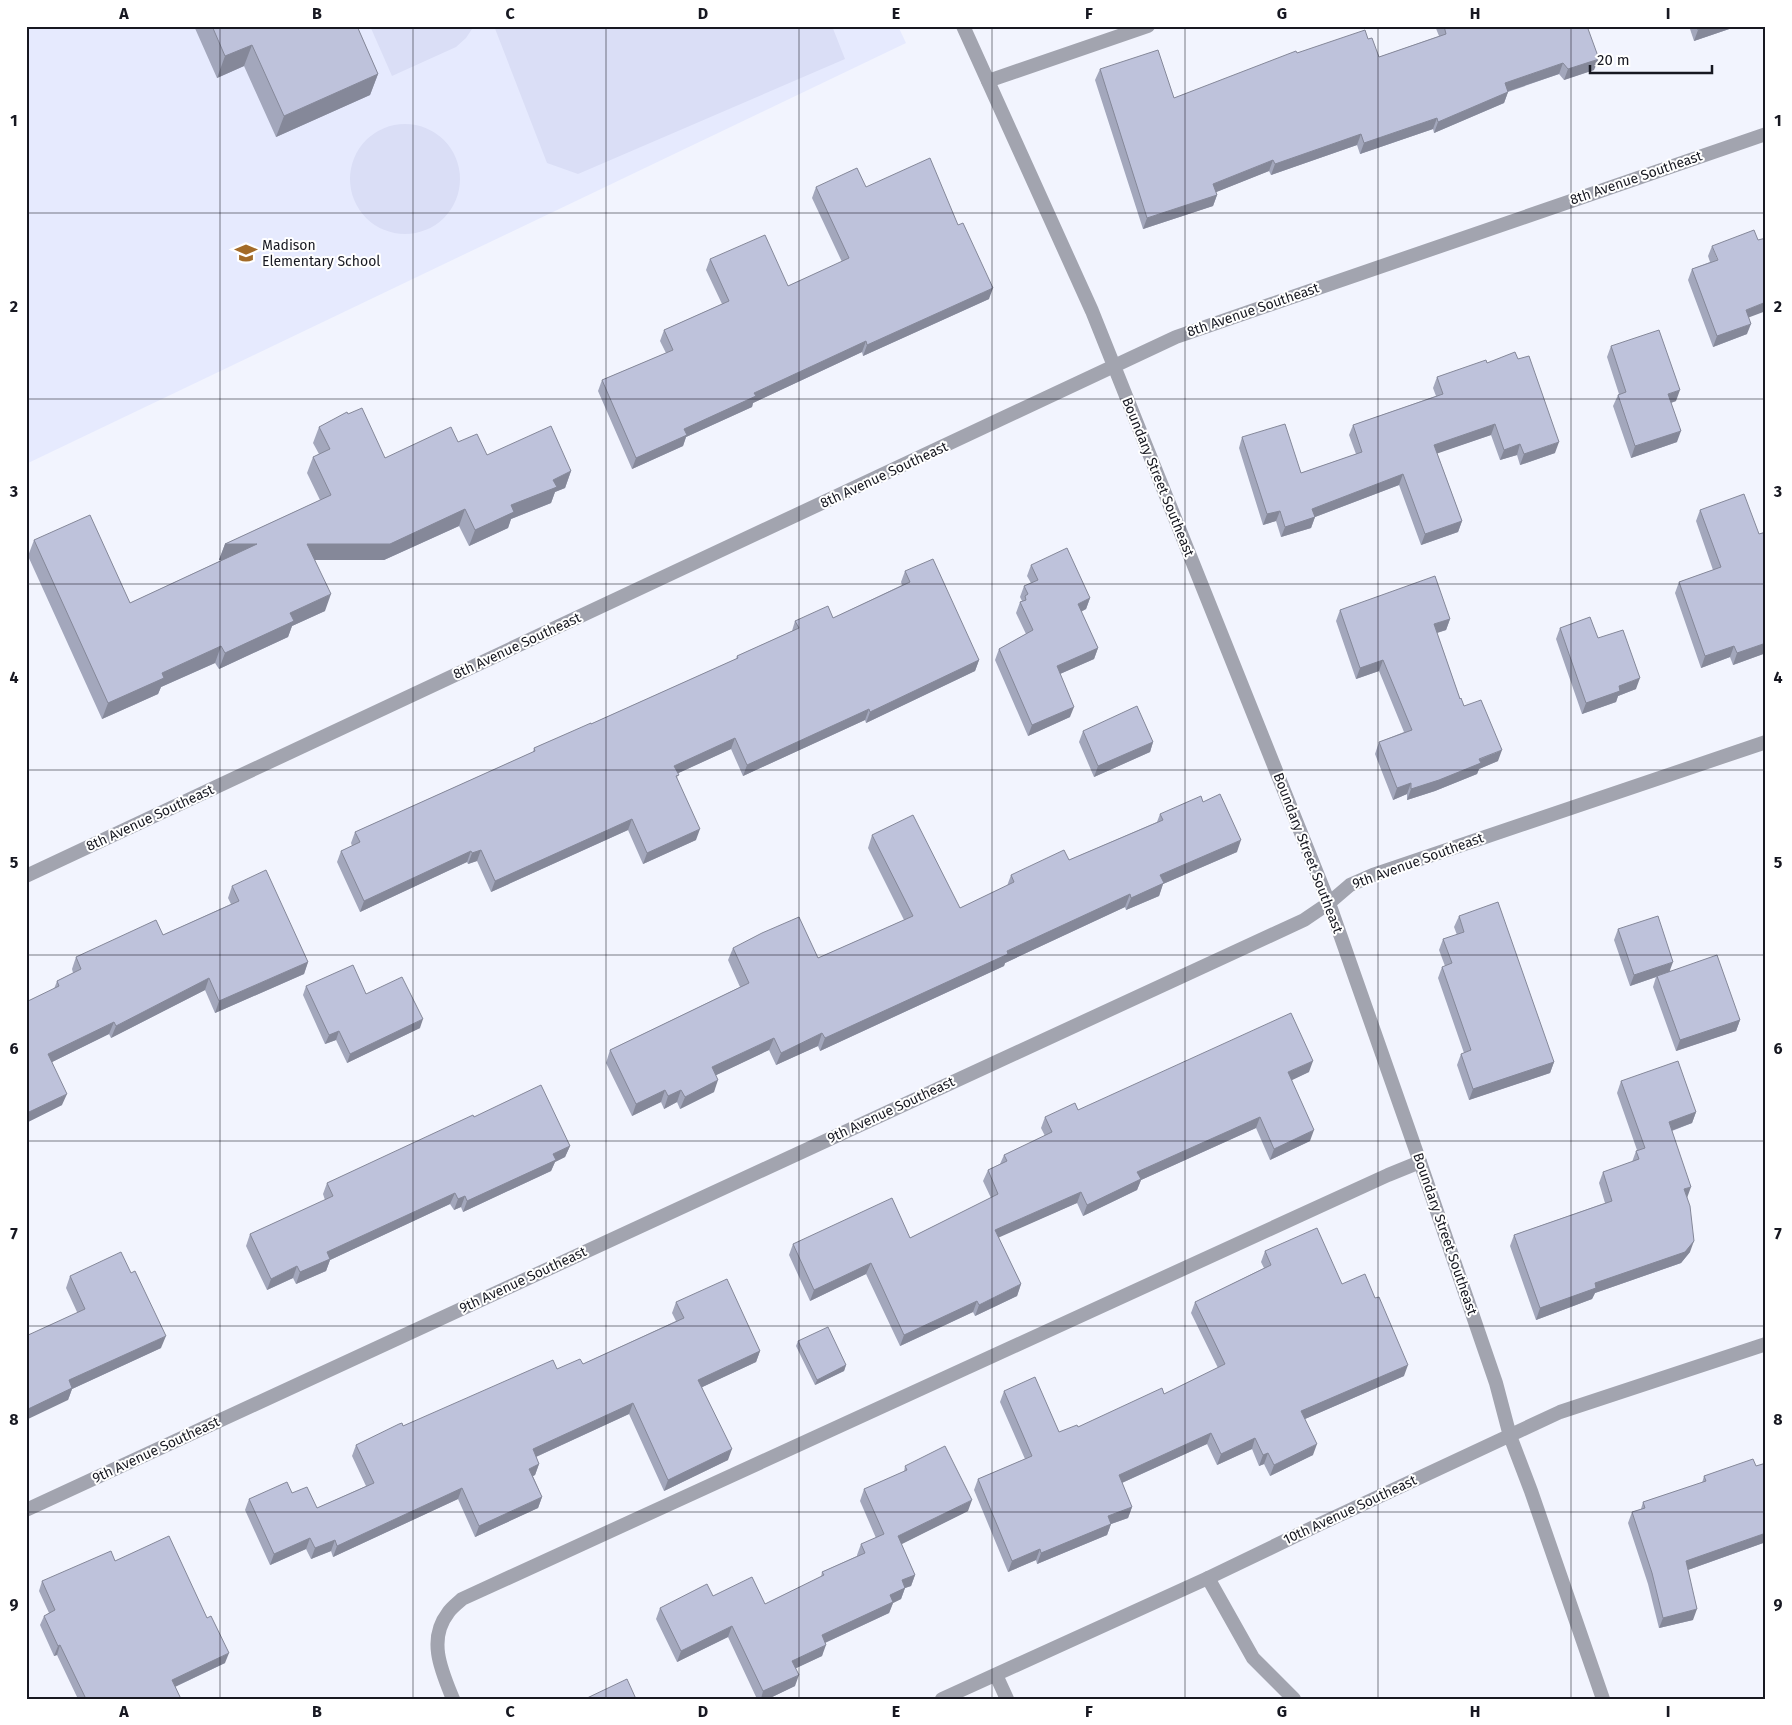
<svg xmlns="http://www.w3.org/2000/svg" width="1792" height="1725" viewBox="0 0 1792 1725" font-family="'Fira Sans',sans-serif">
<rect width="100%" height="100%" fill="#f2f4fe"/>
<path fill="#e6eafe" d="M26 26H898L906 43 26 464Z"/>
<path fill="#dadef6" d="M370 26H474L466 38 456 47 392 76Z
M494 26H832L845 59 578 174 547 163Z
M350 179a55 55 0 1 1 110 0a55 55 0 1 1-110 0Z"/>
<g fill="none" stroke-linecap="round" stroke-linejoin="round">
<path stroke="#a2a4af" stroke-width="14" d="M988 81 1148 26
M1208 1578 1253 1658 1294 1699
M996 1675 1007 1699
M453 1699C442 1672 427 1640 448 1613 451 1608 458 1603 462 1599L1388 1175 1420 1162"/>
<path stroke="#a2a4af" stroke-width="14" d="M963 26 1092 311 1329 903 1420 1162 1496 1383 1510 1436 1531 1491 1603 1699
M26 876 1176 337 1766 134
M26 1510 1304 920 1329 903 1350 885 1373 875 1766 742
M942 1699 1208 1578 1318 1525 1560 1412 1766 1344"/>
</g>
<path fill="#a3a7bc" d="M194 26H357L378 74 370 95 276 137 244 66 217 78Z
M1435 26H1587L1594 70 1564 80 1559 74 1508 92 1504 103 1434 133 1433 129 1360 154 1357 145 1271 175 1269 171 1216 192 1217 195 1213 206 1143 229 1095 80 1100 69 1174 98 1297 53 1368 39 1379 57 1439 36Z
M1689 26H1738L1694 41Z
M816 187H866L989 299 863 356 862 352 753 403 752 407 686 437 683 446 632 469 598 391 602 380 666 353 660 341 664 330 722 304 706 270 710 259 788 286 842 262 812 198Z
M1712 246 1747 334 1713 347 1688 280 1692 269 1710 262 1708 256Z
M1611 346 1676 401 1671 403 1677 442 1631 458 1613 406 1618 395 1619 394 1607 357Z
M1487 363 1555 453 1520 465 1517 455 1500 460 1491 435 1437 453 1462 521 1458 532 1421 545 1399 485 1315 517 1311 528 1281 537 1276 521 1263 525 1239 448 1242 437 1301 473 1356 454 1349 435 1353 425 1436 396 1433 388 1437 377Z
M348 414 385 458 458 442 487 455 571 471 565 488 555 492 551 503 511 519 508 528 469 546 459 526 384 560H315L325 611 292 626 288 637 219 669 215 663 161 687 158 694 102 719 28 556 34 540 130 603 222 560H219L225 544 320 500 307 473 313 457 319 454 313 443 319 427Z
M1700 510 1759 534 1766 532V653L1733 665 1730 657 1701 668 1675 593 1679 582 1713 570 1696 521Z
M1031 565 1090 598 1086 609 1081 612 1098 648 1094 659 1060 674 1070 717 1028 736 995 660 999 649 1026 634 1016 613 1020 602 1022 601 1020 597 1024 586 1031 583 1027 576Z
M905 571 979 660 975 671 866 723 865 720 743 776 731 749 678 773 677 779 696 840 643 864 628 830 491 892 477 861 468 864 467 862 360 912 337 862 341 851 352 846 351 843 355 832 533 752 534 748 591 724 736 659 737 656 792 631 795 621 833 618 902 585 901 582Z
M1340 610 1450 619 1446 630 1437 633 1460 699 1498 761 1479 769 1477 774 1435 791 1407 800V794L1393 800 1375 754 1379 742 1404 732 1379 671 1356 679 1336 621Z
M1560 628 1598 638 1636 689 1618 696 1616 702 1582 714 1556 639Z
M1083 731 1153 742 1150 752 1094 777 1079 742Z
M1203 802 1237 852 1163 884 1159 896 1126 910 1125 907 1005 963 1004 966 820 1051 818 1046 776 1065 769 1050 716 1075 714 1092 680 1109 677 1102 664 1109 661 1102 632 1116 606 1063 610 1050 740 987 728 960 733 948 818 958 904 920 868 848 872 835 960 908 1007 886 1011 875 1069 860 1157 822 1160 814Z
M232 886 308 962 304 974 215 1013 205 990 111 1038 109 1034 52 1062 62 1105 26 1123V1002L54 989 57 981 73 973 72 969 76 957 163 935 231 904 228 898Z
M1459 916 1554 1062 1550 1073 1469 1100 1457 1065 1461 1054 1464 1053 1438 978 1442 967 1445 966 1439 950 1443 939 1457 935 1454 927Z
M1618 929 1670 971 1740 1020 1736 1031 1676 1051 1653 987 1656 977 1630 986 1614 940Z
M306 986 366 994 420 1028 347 1063 336 1040 325 1044 303 995Z
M1309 1072 1291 1080 1310 1141 1270 1160 1256 1128 1141 1180 1137 1190 1083 1216 1077 1203 998 1237 1021 1284 1017 1296 975 1316 973 1312 900 1346 866 1274 810 1301 789 1255 793 1244 910 1238 991 1198 983 1181 988 1170 1000 1164 1004 1155 1045 1136 1041 1128 1045 1117 1078 1110Z
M1621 1081 1696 1112 1692 1123 1672 1131 1687 1198 1690 1252 1681 1263 1595 1293 1592 1299 1536 1320 1510 1246 1514 1235 1605 1203 1599 1183 1603 1172 1632 1162 1636 1151 1637 1150 1617 1093Z
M474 1117 570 1146 565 1157 555 1162 551 1171 463 1212 461 1207 454 1210 450 1204 330 1260 326 1271 296 1284 293 1278 267 1290 246 1246 250 1234 325 1200 323 1194 327 1183Z
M1265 1251 1342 1284 1404 1376 1305 1419 1313 1455 1270 1476 1264 1464 1259 1466 1252 1449 1217 1465 1207 1444 1122 1483 1132 1507 1128 1518 1111 1524 1107 1535 1037 1564 1036 1560 1008 1572 974 1490 978 1479 1025 1459 1000 1402 1004 1391 1059 1432 1078 1427 1164 1394 1218 1368 1191 1313 1195 1302 1264 1268 1261 1262Z
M70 1276 161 1348 72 1389 68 1400 77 1312 66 1288Z
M676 1302 760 1351 756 1362 702 1387 728 1460 664 1491 629 1414 536 1457 539 1464 535 1475 533 1476 542 1497 538 1508 475 1537 458 1499 333 1557 331 1551 311 1559 306 1549 270 1565 245 1510 249 1499 292 1493 317 1508 366 1486 352 1456 356 1445 403 1426 557 1369 583 1364 676 1321 672 1313Z
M798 1341 846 1365 844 1371 815 1385 796 1346Z
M1766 1463V1542L1688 1570 1693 1620 1659 1628 1648 1584 1628 1523 1632 1512 1641 1509 1643 1502 1702 1483 1704 1476 1756 1466Z
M905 1466 968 1511 901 1544 915 1575 911 1586 905 1588 901 1599 893 1603 889 1613 825 1643 822 1656 796 1668 795 1686 768 1699H757L728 1637 677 1662 656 1619 660 1608 713 1596 765 1604 821 1577 822 1572 857 1556V1555L861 1544 876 1538 860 1501 864 1489 904 1472Z
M115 1561 225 1663 175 1687 181 1699H78L57 1655 54 1656 40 1625 44 1616 49 1613 39 1591 42 1581Z"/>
<path fill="#858899" d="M1708 26H1738L1694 41 1698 30Z
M252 45 244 66 217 78 225 56Z
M1599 59 1594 70 1564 80 1568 69Z
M1563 63 1559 74 1500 94 1505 83Z
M378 74 370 95 276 137 284 116Z
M1508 92 1504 103 1434 133 1438 122Z
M1437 118 1433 129 1360 154 1364 143Z
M1361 134 1357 145 1271 175 1275 164Z
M1273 160 1269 171 1209 195 1213 184Z
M1217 195 1213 206 1143 229 1147 218Z
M993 288 989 299 863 356 867 345Z
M1766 302V311L1742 320 1746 310Z
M1751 324 1747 334 1713 347 1717 336Z
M866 341 862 352 753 403 752 407 686 437 683 446 632 469 636 458 684 429 754 393Z
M1680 390 1676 401 1664 405 1668 394Z
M1495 424 1491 435 1430 456 1434 445Z
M1681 431 1677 442 1631 458 1635 446Z
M1559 442 1555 453 1520 465 1524 454Z
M1520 444 1517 455 1500 460 1504 450Z
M571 471 565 488 555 492 551 503 511 519 508 528 469 546 475 530 511 505 553 480Z
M1403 474 1399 485 1315 517 1311 528 1281 537 1285 527 1312 509Z
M465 509 459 526 384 560H301L307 544Z
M1280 511 1276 521 1263 525 1267 514Z
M1462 521 1458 532 1421 545 1425 534Z
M225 544H257L251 560H219Z
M331 594 325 611 292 626 288 637 219 669 225 653 290 613Z
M1090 598 1086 609 1074 615 1078 604Z
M1450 619 1446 630 1430 635 1434 624Z
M1766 643V653L1733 665 1737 653Z
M221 646 215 663 161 687 158 694 102 719 108 703 162 673Z
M1734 646 1730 657 1701 668 1705 656Z
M1098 648 1094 659 1053 677 1057 666Z
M979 660 975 671 866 723 870 712Z
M1383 660 1379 671 1356 679 1360 668Z
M1640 678 1636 689 1618 696 1616 702 1582 714 1586 703 1619 686Z
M1074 707 1070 717 1028 736 1032 725Z
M869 709 865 720 743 776 747 765Z
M735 738 731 749 670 777 674 766Z
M1153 742 1150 752 1094 777 1098 766Z
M1502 750 1498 761 1479 769 1477 774 1435 791 1407 800 1411 789Z
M1411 783 1407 794 1393 800 1397 788Z
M632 819 628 830 491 892 495 881Z
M700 829 696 840 643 864 647 853Z
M1241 840 1237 852 1163 884 1159 896 1126 910 1131 898 1160 875Z
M481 850 477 861 468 864 472 853Z
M471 851 467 862 360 912 364 901Z
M1130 894 1125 907 1005 963 1004 966 820 1051 825 1038 1007 951Z
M308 962 304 974 215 1013 219 1001Z
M1673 962 1669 973 1657 976 1656 977 1630 986 1634 975Z
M209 978 205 990 111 1038 116 1026Z
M423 1019 420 1028 347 1063 350 1054Z
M1740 1020 1736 1031 1676 1051 1680 1040Z
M114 1022 109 1034 44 1066 48 1054Z
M339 1031 336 1040 325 1044 329 1035Z
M822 1033 818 1046 776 1065 781 1053Z
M774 1038 769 1050 708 1079 712 1067Z
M1313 1061 1309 1072 1284 1084 1288 1072Z
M1554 1062 1550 1073 1469 1100 1473 1089Z
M718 1080 714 1092 680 1109 685 1097Z
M665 1090 661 1102 632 1116 636 1104Z
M681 1090 677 1102 664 1109 668 1096Z
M67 1094 62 1105 26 1123V1119L29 1112Z
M1696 1112 1692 1123 1665 1133 1669 1122Z
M1260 1117 1256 1128 1141 1180 1137 1190 1083 1216 1087 1205 1137 1172Z
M1314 1130 1310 1141 1270 1160 1274 1149Z
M570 1146 565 1157 555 1162 551 1171 463 1212 467 1201 553 1154Z
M1691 1187 1687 1198 1684 1189Z
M1081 1192 1077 1203 991 1241 995 1230Z
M455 1193 450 1204 330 1260 326 1271 296 1284 300 1272 327 1252Z
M465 1196 461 1207 454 1210 458 1199Z
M1694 1241 1690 1252 1681 1263 1595 1293 1592 1299 1536 1320 1540 1308 1595 1283Z
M871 1263 866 1274 810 1301 814 1290Z
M297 1266 293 1278 267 1290 271 1279Z
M1021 1284 1017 1296 975 1316 979 1305Z
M977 1301 973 1312 900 1346 904 1335Z
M166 1336 161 1348 72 1389 68 1400 26 1420V1410L69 1380Z
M760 1351 756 1362 694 1391 698 1380Z
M846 1365 844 1371 815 1385 817 1380Z
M1408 1365 1404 1376 1298 1422 1301 1411Z
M633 1403 629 1414 529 1460 533 1449Z
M1211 1433 1207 1444 1115 1486 1119 1475Z
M1255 1438 1252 1449 1217 1465 1221 1454Z
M1317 1444 1313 1455 1270 1476 1274 1465Z
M732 1449 728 1460 664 1491 668 1480Z
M1268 1453 1264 1464 1259 1466 1263 1455Z
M539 1464 535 1475 525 1480 529 1469Z
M462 1488 458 1499 333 1557 337 1546Z
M542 1497 538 1508 475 1537 479 1526Z
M972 1500 968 1511 894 1548 898 1536Z
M1132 1507 1128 1518 1111 1524 1107 1535 1037 1564 1041 1553 1108 1516Z
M1766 1533V1542L1682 1572 1686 1561Z
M310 1538 306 1549 270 1565 274 1554Z
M335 1540 331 1551 311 1559 315 1548Z
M1040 1549 1036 1560 1008 1572 1012 1561Z
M915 1575 911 1586 905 1588 901 1599 893 1603 889 1613 818 1646 822 1635 890 1595 902 1580Z
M1697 1609 1693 1620 1659 1628 1663 1618Z
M732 1626 728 1637 677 1662 681 1651Z
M60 1645 57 1655 54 1656 58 1646Z
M826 1645 822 1656 788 1672 792 1661Z
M229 1653 225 1663 168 1690 172 1680Z
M799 1675 795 1686 768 1699H761L763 1691Z"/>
<path fill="#bec2db" stroke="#858899" d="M212 26H357L378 74 284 116 252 45 225 56Z
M1444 26H1587L1599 59 1568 69 1563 63 1505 83 1508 92 1438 122 1437 118 1364 143 1361 134 1275 164 1273 160 1213 184 1217 195 1147 218 1100 69 1158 50 1174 98 1296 51 1297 53 1365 30 1368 39 1372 38 1379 57 1446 34Z
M1697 26H1708L1698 30Z
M930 158 958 225 963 223 993 288 867 345 866 341 754 393 756 396 684 429 687 435 636 458 602 380 673 350 664 330 729 301 710 259 765 235 788 286 849 258 816 187 857 168 866 187Z
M1754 230 1758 240 1766 238V302L1746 310 1751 324 1717 336 1692 269 1718 260 1712 246Z
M1659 330 1680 390 1668 394 1681 431 1635 446 1618 395 1626 392 1611 346Z
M1515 352 1518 359 1529 356 1559 442 1524 454 1520 444 1504 450 1495 424 1434 445 1462 521 1425 534 1403 474 1312 509 1315 517 1285 527 1280 511 1267 514 1242 437 1285 424 1301 473 1362 452 1353 425 1443 394 1437 377 1486 360 1487 363Z
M362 408 385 458 451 427 458 442 477 434 487 455 551 426 571 471 553 480 557 487 511 505 514 512 475 530 465 509 390 544H307L331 594 290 613 294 621 225 653 221 646 162 673 164 678 108 703 34 540 90 515 130 603 257 544H225L331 495 313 457 330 449 319 427 347 412 348 414Z
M1744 494 1759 534 1766 532V643L1737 653 1734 646 1705 656 1679 582 1721 567 1700 510Z
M1067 548 1090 598 1078 604 1098 648 1057 666 1074 707 1032 725 999 649 1033 630 1020 602 1026 600 1025 596 1028 594 1024 586 1038 580 1031 565Z
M933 559 979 660 870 712 869 709 747 765 735 738 674 766 679 775 676 776 700 829 647 853 632 819 495 881 481 850 472 853 471 851 364 901 341 851 360 842 355 832 535 751 534 748 566 734 591 723V724L738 658 737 656 799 628 795 621 828 606 833 618 910 582 905 571Z
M1435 576 1450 619 1434 624 1460 699 1461 698 1464 706 1481 700 1502 750 1479 759 1481 763 1439 780 1411 789V783L1397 788 1379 742 1412 730 1383 660 1360 668 1340 610Z
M1590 617 1598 638 1623 630 1640 678 1619 686 1620 691 1586 703 1560 628Z
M1137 706 1153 742 1098 766 1083 731Z
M1220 794 1241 840 1160 875 1164 883 1131 898 1130 894 1007 951 1008 954 825 1038 822 1033 781 1053 774 1038 712 1067 718 1080 685 1097 681 1090 668 1096 665 1090 636 1104 610 1050 749 983 733 948 762 933 799 917 818 958 913 916 872 835 913 815 960 908 1014 882 1011 875 1064 850 1069 860 1163 820 1160 814 1201 796 1203 802Z
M266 870 308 962 219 1001 209 978 116 1026 114 1022 48 1054 67 1094 29 1112 26 1106V1002L59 986 57 981 81 969 76 957 156 920 163 935 239 901 232 886Z
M1498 902 1554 1062 1473 1089 1461 1054 1471 1050 1442 967 1452 963 1443 939 1464 932 1459 916Z
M1658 916 1673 962 1634 975 1618 929Z
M1717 955 1740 1020 1680 1040 1657 976Z
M353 965 366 994 402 977 423 1019 350 1054 339 1031 329 1035 306 986Z
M1291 1013 1313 1061 1288 1072 1314 1130 1274 1149 1260 1117 1137 1172 1141 1179 1087 1205 1081 1192 995 1230 1021 1284 979 1305 977 1301 904 1335 871 1263 814 1290 793 1244 892 1198 910 1238 998 1194 988 1170 1007 1161 1004 1155 1052 1132 1045 1117 1075 1103 1078 1110Z
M1678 1061 1696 1112 1669 1122 1691 1187 1684 1189 1690 1206 1694 1241 1685 1252 1595 1283 1596 1288 1540 1308 1514 1235 1612 1201 1603 1172 1639 1159 1636 1151 1645 1148 1621 1081Z
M541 1085 570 1146 553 1154 556 1160 467 1201 465 1196 458 1199 455 1193 327 1252 330 1259 300 1272 297 1266 271 1279 250 1234 333 1196 327 1183 473 1115 474 1117Z
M1317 1228 1342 1284 1365 1274 1375 1298 1379 1297 1408 1365 1301 1411 1317 1444 1274 1465 1268 1453 1263 1455 1255 1438 1221 1454 1211 1433 1119 1475 1132 1507 1108 1516 1111 1524 1041 1553 1040 1549 1012 1561 978 1479 1032 1456 1004 1391 1035 1377 1059 1432 1077 1425 1078 1427 1162 1388 1164 1394 1225 1364 1195 1302 1271 1265 1265 1251Z
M121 1252 131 1273 135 1271 166 1336 69 1380 72 1388 26 1410V1336L85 1309 70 1276Z
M727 1279 760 1351 698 1380 732 1449 668 1480 633 1403 533 1449 539 1464 529 1469 542 1497 479 1526 462 1488 337 1546 335 1540 315 1548 310 1538 274 1554 249 1499 287 1482 292 1493 307 1487 317 1508 374 1483 356 1445 399 1424 402 1423 403 1426 553 1360 557 1369 580 1359 583 1364 684 1318 676 1302Z
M828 1327 846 1365 817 1380 798 1341Z
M945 1446 972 1500 898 1536 915 1575 902 1580 905 1588 890 1595 893 1602 822 1635 826 1645 792 1661 799 1675 763 1691 732 1626 681 1651 660 1608 707 1584 713 1596 752 1577 765 1604 824 1575 822 1572 865 1553 861 1544 884 1534 864 1489 907 1470 905 1466Z
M1753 1459 1756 1466 1766 1463V1533L1686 1561 1697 1609 1663 1618 1652 1573 1632 1512 1645 1508 1643 1502 1706 1481 1704 1476Z
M169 1536 207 1618 211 1616 229 1653 172 1680 181 1699H86L60 1645 58 1646 44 1616 55 1610 42 1581 111 1551 115 1561Z
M627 1679 636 1699H585Z"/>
<path fill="none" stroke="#171821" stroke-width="1" stroke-opacity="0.55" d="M220 26V1699M413 26V1699M606 26V1699M799 26V1699M992 26V1699M1185 26V1699M1378 26V1699M1571 26V1699M26 213H1766M26 399H1766M26 584H1766M26 770H1766M26 955H1766M26 1141H1766M26 1326H1766M26 1512H1766"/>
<defs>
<g id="school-bare" transform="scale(1.725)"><path d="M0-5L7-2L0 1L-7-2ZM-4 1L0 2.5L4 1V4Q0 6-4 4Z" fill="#a36b28" stroke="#fff" stroke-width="2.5" paint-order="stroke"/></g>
</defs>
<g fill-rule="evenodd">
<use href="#school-bare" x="246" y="253"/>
</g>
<g text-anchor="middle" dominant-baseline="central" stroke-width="4" stroke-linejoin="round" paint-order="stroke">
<g font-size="14" fill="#171821" stroke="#fff">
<text transform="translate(1636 178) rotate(-19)">8th Avenue Southeast</text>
<text transform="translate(1253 310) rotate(-19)">8th Avenue Southeast</text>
<text transform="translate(884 475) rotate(-25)">8th Avenue Southeast</text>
<text transform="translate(1158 477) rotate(68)">Boundary Street Southeast</text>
<text transform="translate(517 646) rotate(-25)">8th Avenue Southeast</text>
<text transform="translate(150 818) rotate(-25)">8th Avenue Southeast</text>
<text transform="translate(1308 853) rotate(69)">Boundary Street Southeast</text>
<text transform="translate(1418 861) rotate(-20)">9th Avenue Southeast</text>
<text transform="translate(891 1110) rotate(-25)">9th Avenue Southeast</text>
<text transform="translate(1445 1234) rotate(71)">Boundary Street Southeast</text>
<text transform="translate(523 1280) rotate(-25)">9th Avenue Southeast</text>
<text transform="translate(156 1450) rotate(-25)">9th Avenue Southeast</text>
<text transform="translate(1350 1510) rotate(-25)">10th Avenue Southeast</text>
</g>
<g font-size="14" fill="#171821" stroke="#fff" text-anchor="start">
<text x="262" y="245">Madison<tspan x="262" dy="16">Elementary School</tspan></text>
</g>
</g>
<rect width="1792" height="1725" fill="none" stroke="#ffffff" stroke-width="55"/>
<path d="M1590 65v8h122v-8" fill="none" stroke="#171821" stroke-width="2.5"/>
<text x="1597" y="65" font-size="15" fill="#171821" stroke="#ffffff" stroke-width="4" paint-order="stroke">20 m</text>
<rect x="28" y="28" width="1736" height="1670" fill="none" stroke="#171821" stroke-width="2"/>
<g font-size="16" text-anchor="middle" font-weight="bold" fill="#171821">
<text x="124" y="19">A</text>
<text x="317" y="19">B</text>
<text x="510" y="19">C</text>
<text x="703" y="19">D</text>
<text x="896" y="19">E</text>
<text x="1089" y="19">F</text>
<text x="1282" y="19">G</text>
<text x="1475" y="19">H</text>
<text x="1668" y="19">I</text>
<text x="14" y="126">1</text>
<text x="1778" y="126">1</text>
<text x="14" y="312">2</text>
<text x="1778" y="312">2</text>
<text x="14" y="497">3</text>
<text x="1778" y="497">3</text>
<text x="14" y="683">4</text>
<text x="1778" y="683">4</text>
<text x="14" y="868">5</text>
<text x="1778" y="868">5</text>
<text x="14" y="1054">6</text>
<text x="1778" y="1054">6</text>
<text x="14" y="1239">7</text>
<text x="1778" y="1239">7</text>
<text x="14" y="1425">8</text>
<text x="1778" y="1425">8</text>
<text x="14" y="1610">9</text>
<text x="1778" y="1610">9</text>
<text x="124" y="1717">A</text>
<text x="317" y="1717">B</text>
<text x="510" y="1717">C</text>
<text x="703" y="1717">D</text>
<text x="896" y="1717">E</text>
<text x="1089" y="1717">F</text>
<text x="1282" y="1717">G</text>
<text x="1475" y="1717">H</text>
<text x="1668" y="1717">I</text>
</g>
</svg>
